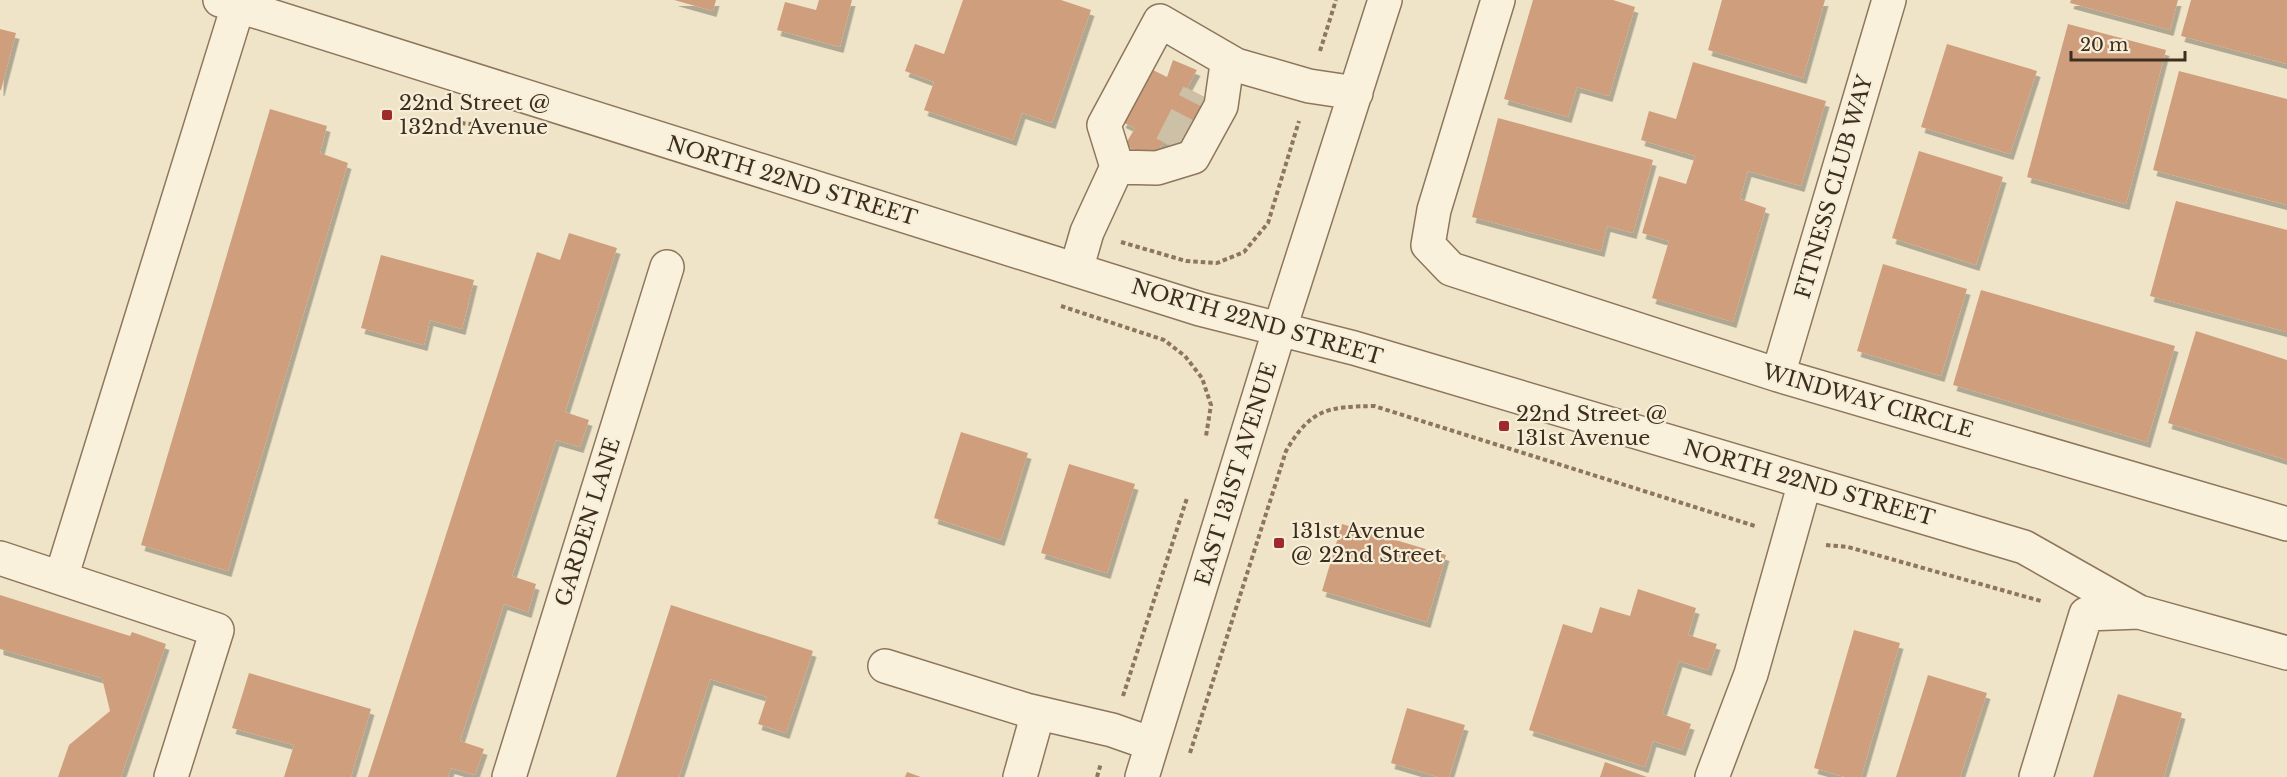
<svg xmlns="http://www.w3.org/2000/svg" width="2287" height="777" viewBox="0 0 2287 777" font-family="'Libre Baskerville',serif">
<defs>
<filter id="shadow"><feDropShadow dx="3.5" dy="6" stdDeviation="0" flood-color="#0004"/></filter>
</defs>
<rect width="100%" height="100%" fill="#f0e4c8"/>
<path fill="#cf9f7d" filter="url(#shadow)" d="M674 0H716L713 11Z
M819 0H852L840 47 777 30 785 2 816 10Z
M963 0H1061L1091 10 1052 123 1022 113 1013 140 924 110 934 82 905 71 915 44 944 54Z
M1533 0H1613L1635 7 1609 96 1577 87 1568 117 1504 99Z
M1722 0H1825L1803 78 1708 50Z
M2071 0H2178L2170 30 2070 3Z
M2191 0H2287V64L2181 36Z
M2068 24 2166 50 2126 204 2027 177Z
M0 29 16 33 1 90H0Z
M1947 44 2037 71 2010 154 1921 127Z
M1173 60 1197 70 1187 88 1206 98 1178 150 1163 142 1154 160 1125 145 1135 128 1122 122 1151 69 1167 77Z
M1693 62 1826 101 1801 186 1748 171 1740 199 1766 208 1733 322 1652 298 1669 241 1642 233 1659 176 1686 184 1695 156 1641 140 1649 111 1676 119Z
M2179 71 2287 99V205L2153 170Z
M270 109 327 126 320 153 348 163 228 571 141 545Z
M1498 118 1653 160 1633 233 1607 226 1601 251 1472 217Z
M1919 151 2003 177 1976 265 1892 238Z
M2176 201 2287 230V332L2150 296Z
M569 233 617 248 565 412 589 420 580 447 556 440 512 576 536 584 528 612 504 604 460 741 484 749 475 775 451 768 448 777H368L537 252 560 260Z
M381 255 474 280 462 329 430 320 424 345 361 328Z
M1883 264 1967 289 1941 376 1857 351Z
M1981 290 2175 346 2147 442 1953 385Z
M2196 331 2287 360V460L2168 423Z
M961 432 1028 453 1001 540 934 518Z
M1069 464 1135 484 1107 573 1041 553Z
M1342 524 1446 555 1427 622 1322 591Z
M1638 589 1696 608 1688 635 1717 644 1708 670 1679 661 1662 714 1691 724 1682 750 1653 741 1645 767 1529 730 1563 624 1592 633 1600 607 1630 616Z
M0 595 130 636 132 632 166 644 121 777H58L69 745 110 711 102 678 0 649Z
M671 605 813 651 795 706 786 733 758 724 767 697 710 679 679 777H616Z
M1854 630 1900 643 1861 777H1845L1814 768Z
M249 673 371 709 351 777H284L294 745 232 728Z
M1928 675 1987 693 1960 777H1896Z
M2118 694 2182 713 2164 777H2093Z
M1407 708 1465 725 1449 777H1438L1391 763Z
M1605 762 1647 777H1600Z
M907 772 921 777H905Z"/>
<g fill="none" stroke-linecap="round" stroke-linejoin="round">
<path stroke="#ccc0a6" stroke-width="33" stroke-dasharray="33 16" stroke-linecap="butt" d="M1171 146 1198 94"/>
<g stroke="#8d765c" stroke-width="36">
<path id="minor" d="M220 0 1200 309 1354 348 2024 547 2139 612 2287 653
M1498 0 1434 210 1428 245 1451 269 1778 375 2287 524
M1117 167 1157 168 1193 157 1221 106 1226 71
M1076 270 1087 232 1117 167 1104 125 1160 21 1236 65 1309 86 1356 93
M1778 375 1889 0
M0 558 217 630 171 777
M61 578 238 6
M885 666 1026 710 1112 730 1152 744
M509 777 667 267
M1020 777 1038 713
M1142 777 1280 328 1385 0
M1712 777 1751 674 1805 482
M2036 777 2086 614 2139 612"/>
</g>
<path stroke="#8d765c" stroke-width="4" stroke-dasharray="4.5 3" stroke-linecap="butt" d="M1320 51 1336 0
M461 123 490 126
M1121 242 1186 261 1217 263 1244 252 1268 223 1299 121
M1061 306 1164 340 1185 356 1202 378 1211 405 1206 436
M1826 545 1848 547 2041 601
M1123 696 1187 498
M1190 753 1286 451C1311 408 1328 407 1374 406L1755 526
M1097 777 1101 763"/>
<use href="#minor" stroke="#faf1dc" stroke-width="33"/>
</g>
<g fill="#9e2a2b" stroke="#f7eed8" stroke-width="2">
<rect x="381" y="109" width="12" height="12" rx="3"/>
<rect x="1498" y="420" width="12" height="12" rx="3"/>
<rect x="1273" y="537" width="12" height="12" rx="3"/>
</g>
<g text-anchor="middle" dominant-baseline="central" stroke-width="4.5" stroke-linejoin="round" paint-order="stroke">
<g font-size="21" fill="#3d2e20" stroke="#f7eed8" text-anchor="start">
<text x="399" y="103">22nd Street @<tspan x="399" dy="24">132nd Avenue</tspan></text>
<text x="1516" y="414">22nd Street @<tspan x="1516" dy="24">131st Avenue</tspan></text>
<text x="1291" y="531">131st Avenue<tspan x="1291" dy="24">@ 22nd Street</tspan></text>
</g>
<g font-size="21" fill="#3d2e20" stroke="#f7eed8">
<text transform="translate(792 181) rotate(17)">NORTH 22ND STREET</text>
<text transform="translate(1834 187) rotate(-74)">FITNESS CLUB WAY</text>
<text transform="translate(1257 322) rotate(16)">NORTH 22ND STREET</text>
<text transform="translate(1868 401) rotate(16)">WINDWAY CIRCLE</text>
<text transform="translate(1236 474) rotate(-73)">EAST 131ST AVENUE</text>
<text transform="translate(1809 483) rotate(16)">NORTH 22ND STREET</text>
<text transform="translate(588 522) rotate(-73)">GARDEN LANE</text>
</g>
</g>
<path d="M2071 51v9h114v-9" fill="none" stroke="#3d2e20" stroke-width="3"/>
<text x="2080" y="51" font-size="18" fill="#3d2e20" stroke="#f7eed8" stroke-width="4.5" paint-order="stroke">20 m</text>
</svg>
